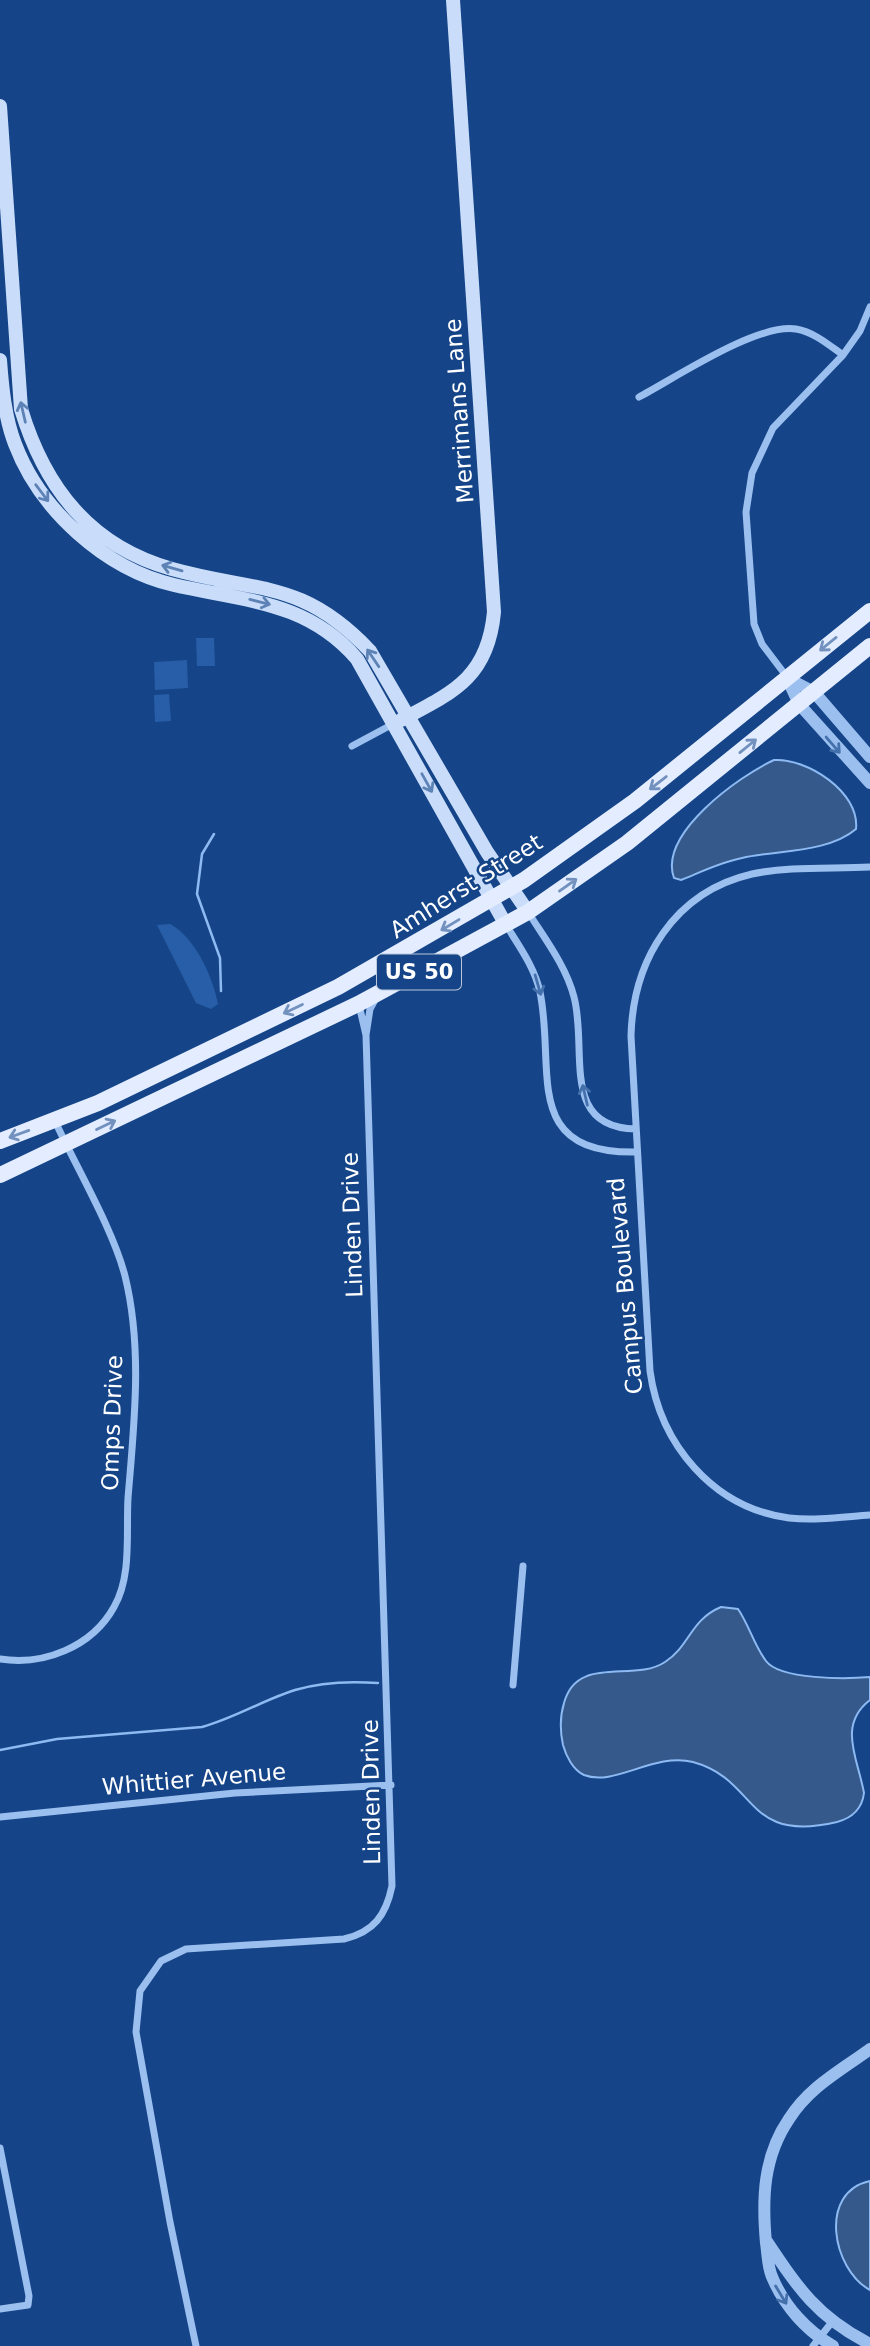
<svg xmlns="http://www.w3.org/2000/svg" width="870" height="2346" viewBox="0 0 870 2346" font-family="'DejaVu Sans',sans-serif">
<rect width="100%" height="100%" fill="#154588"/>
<path fill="#275ea7" d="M196 638H214L215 666H197Z
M187 660 188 688 155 690 154 662Z
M169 694 171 721 155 722 154 695Z
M170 924C195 937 213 977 218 1004L211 1009 196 1003 157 925Z"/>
<path fill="#35598b" stroke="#8dbaf2" stroke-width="2" d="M774 760C807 758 860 792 856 829 828 853 777 850 742 858 721 862 701 872 681 880L674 878C658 834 739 776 774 760Z
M721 1607 738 1609C749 1625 754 1645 766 1661 780 1680 847 1679 870 1677V1700C837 1725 858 1759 864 1793 862 1809 852 1818 837 1822 743 1844 759 1780 693 1762 654 1752 615 1787 584 1775 573 1770 566 1756 563 1745 560 1731 560 1716 564 1703 577 1654 634 1683 665 1662 690 1646 690 1620 721 1607Z
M870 2181V2290C832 2269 818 2192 870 2181Z"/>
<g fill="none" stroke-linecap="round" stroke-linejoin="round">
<path stroke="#8dbaf2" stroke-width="2.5" d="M214 834 202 854 197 894 220 958 221 991
M0 1750 57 1739 202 1727C235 1718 263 1700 295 1690 321 1682 350 1681 378 1683"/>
<path stroke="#9bbfef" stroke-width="7" d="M639 397C675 378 757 323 796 329 814 332 829 345 843 355
M787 677 762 644 754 624 746 512 752 473 773 428 843 355 860 331 870 307
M352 746 393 724
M870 867C832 869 790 866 752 874 674 892 633 960 631 1036L650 1371C660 1444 713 1508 789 1518 816 1521 843 1517 870 1515
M528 912C545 939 566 966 574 997 588 1049 559 1128 636 1129
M506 925C519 946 535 968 540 992 556 1070 520 1154 637 1152
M359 1005 366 1035
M0 1659C43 1666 92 1647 114 1607 132 1576 126 1533 128 1498 134 1425 143 1349 125 1276 113 1229 76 1167 55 1121
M513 1685 523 1566
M0 1817 235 1793 391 1785
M0 2148 29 2296 28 2305 0 2309
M196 2346 170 2222 136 2032 140 1991 161 1961 186 1949 344 1939C374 1932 386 1915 392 1886L366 1035 370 1009 376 998
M813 2346 832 2322"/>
<path stroke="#9bbfef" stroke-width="12" d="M787 678 799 704 870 783
M787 678 814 692 870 757
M766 2240C798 2288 817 2317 870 2344
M833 2346C807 2331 785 2307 773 2279 767 2267 768 2255 766 2243 762 2199 763 2157 789 2119 809 2087 840 2071 870 2049"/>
<path stroke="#c9ddfa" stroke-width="14" d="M0 106 21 409C45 488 90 546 172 569 258 593 302 579 370 651L487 852 528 912
M0 360C2 388 5 418 15 444 40 510 105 569 174 585 244 601 307 601 357 659L506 925
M401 720C454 692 488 677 494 612L453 0"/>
<path stroke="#e3edff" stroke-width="16" d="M0 1141 98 1103 338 987 524 880 635 801 870 611
M0 1175 358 1004 528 912 627 843 870 646"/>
</g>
<defs><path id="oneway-shaft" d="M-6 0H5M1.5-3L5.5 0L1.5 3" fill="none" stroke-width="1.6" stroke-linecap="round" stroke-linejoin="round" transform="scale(1.75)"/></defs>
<g stroke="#5d82b6">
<use href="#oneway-shaft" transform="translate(23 412) rotate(-103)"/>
<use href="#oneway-shaft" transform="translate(42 493) rotate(53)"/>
<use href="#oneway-shaft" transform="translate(172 568) rotate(-164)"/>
<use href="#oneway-shaft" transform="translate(260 602) rotate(14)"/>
<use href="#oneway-shaft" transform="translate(373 658) rotate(-124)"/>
<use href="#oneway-shaft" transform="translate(427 783) rotate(61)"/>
</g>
<g stroke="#7291be">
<use href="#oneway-shaft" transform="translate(828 644) rotate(141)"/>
<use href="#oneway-shaft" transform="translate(748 746) rotate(-39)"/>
<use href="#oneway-shaft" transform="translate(658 783) rotate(142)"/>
<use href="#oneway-shaft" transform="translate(568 885) rotate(-35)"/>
<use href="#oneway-shaft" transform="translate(450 925) rotate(149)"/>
<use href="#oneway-shaft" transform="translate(293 1009) rotate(154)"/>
<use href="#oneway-shaft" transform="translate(106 1125) rotate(-26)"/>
<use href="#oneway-shaft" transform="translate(19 1134) rotate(160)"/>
</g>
<g stroke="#4470ac">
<use href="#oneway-shaft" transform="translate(833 745) rotate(49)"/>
<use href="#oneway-shaft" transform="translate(538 985) rotate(74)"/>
<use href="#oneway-shaft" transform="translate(585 1095) rotate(-103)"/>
<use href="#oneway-shaft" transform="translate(781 2295) rotate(59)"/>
</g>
<g text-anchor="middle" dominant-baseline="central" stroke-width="5" stroke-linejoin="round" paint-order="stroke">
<rect fill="#154588" stroke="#b9c7db" stroke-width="2" x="377" y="954.5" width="84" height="35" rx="5"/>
<g font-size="21" font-weight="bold" fill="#fff">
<text x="419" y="972">US 50</text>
</g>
<g font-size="23" fill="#fff" stroke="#154588">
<text transform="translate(459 411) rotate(-94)">Merrimans Lane</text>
<text transform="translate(466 886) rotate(-32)">Amherst Street</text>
<text transform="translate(352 1225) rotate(-92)">Linden Drive</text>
<text transform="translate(625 1286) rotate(-95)">Campus Boulevard</text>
<text transform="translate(112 1423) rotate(-88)">Omps Drive</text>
<text transform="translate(194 1779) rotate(-5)">Whittier Avenue</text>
<text transform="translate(371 1792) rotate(-91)">Linden Drive</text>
</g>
</g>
</svg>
